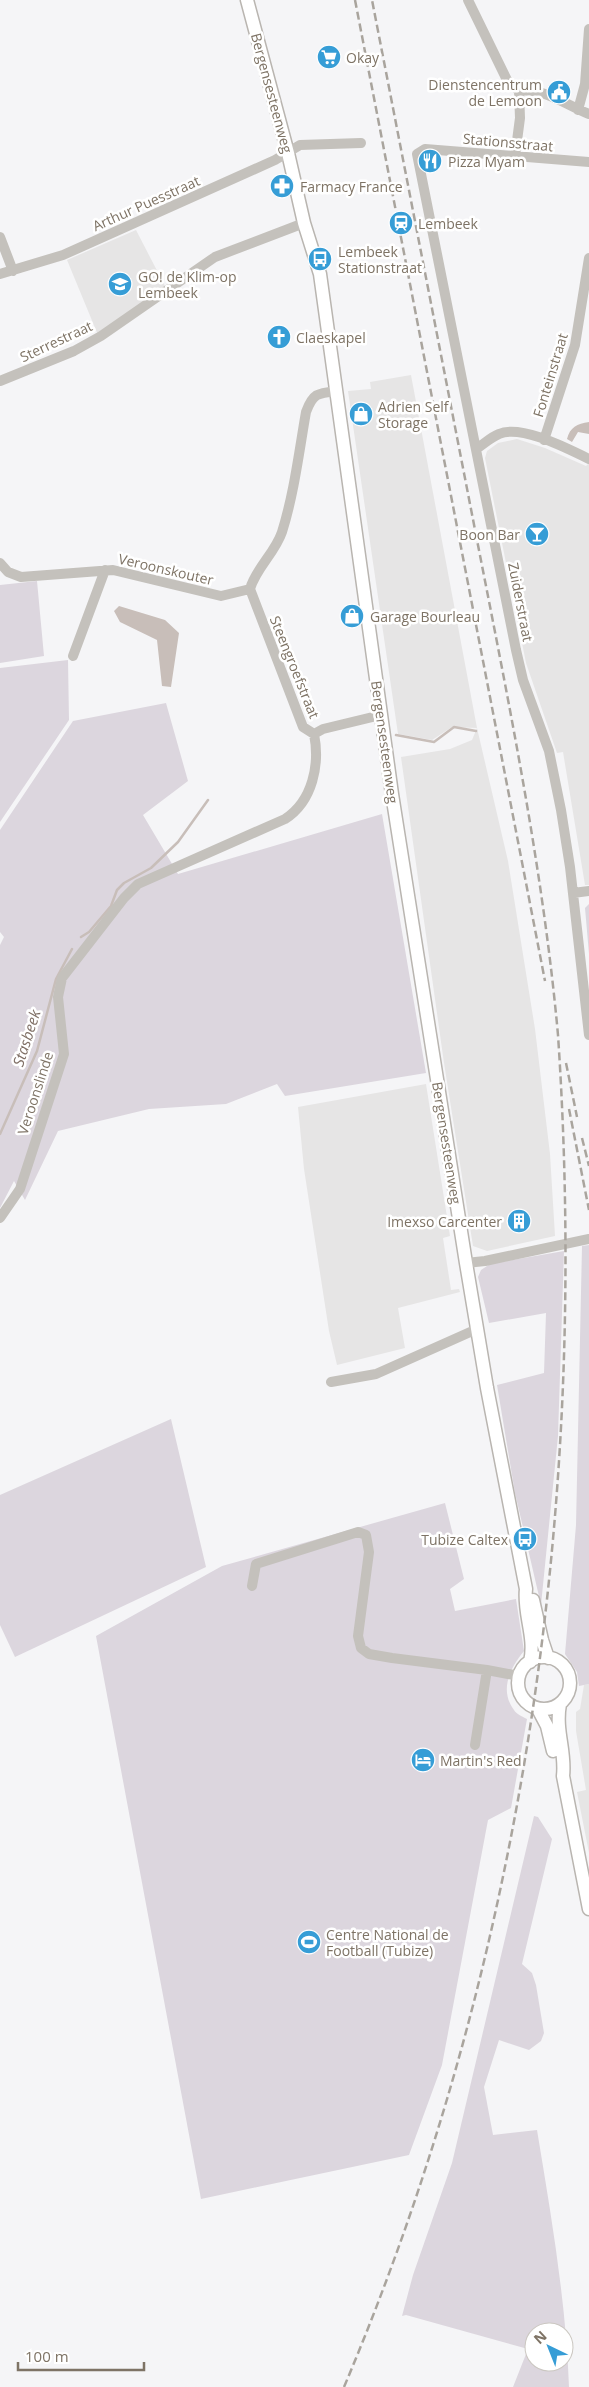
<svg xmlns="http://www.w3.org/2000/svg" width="589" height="2387" viewBox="0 0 589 2387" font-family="'Open Sans',sans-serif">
<rect width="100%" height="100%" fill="#f5f5f7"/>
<path fill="#e6e5e5" d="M136 230 166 288 98 335 67 260Z
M411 375 477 728 508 861 535 1029 550 1154 555 1236 487 1251 473 1246 444 1063 401 757 450 749 472 740 477 728 452 727 432 740 398 734 348 391 371 389 370 382Z
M517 439 545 448 586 466 589 463V885H585L563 752 557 753 526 663 485 458 487 451 498 443Z
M426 1084 450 1236 443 1238 451 1290 459 1289 460 1292 398 1308 405 1348 337 1365 329 1331 304 1169 298 1107Z
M589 1684V1853L577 1792 586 1790 576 1731V1712L580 1709 584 1685Z"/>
<path fill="#dcd6de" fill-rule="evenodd" d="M37 581 44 656 0 663V585Z
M68 660 69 720 0 822V668Z
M166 703 188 781 143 815 178 874 382 814 426 1073 285 1096 277 1084 226 1104 149 1109 58 1131 25 1200 14 1181 0 1208V945L4 937 0 932V830L73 721Z
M589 904V954L585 908Z
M589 1245V1684L579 1686 577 1672 565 1654 576 1525 582 1246Z
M564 1251 558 1436 541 1605 515 1493 497 1385 544 1373 546 1313 489 1323 478 1277 481 1270 490 1264Z
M171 1419 206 1567 15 1657 0 1625V1495Z
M445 1503 464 1579 450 1589 455 1611 516 1599 524 1651C510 1668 499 1690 514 1710 516 1714 523 1717 527 1719L511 1808 488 1820 442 2065 409 2155 201 2199 96 1636 222 1566Z
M534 1816 538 1817 552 1839 522 1964 532 1973 536 1985 544 2033 541 2041 529 2050 499 2040 484 2087 493 2135 537 2130C551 2215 566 2301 569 2387H513L528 2349 406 2315 402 2316 413 2275 452 2163ZM534 2332H564V2362H534Z"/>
<path fill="#c8beb9" d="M589 422V434L578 432 572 442 567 439C570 427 577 424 589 422Z
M119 606 165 620 179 633 171 687 162 686 157 640 120 622 114 611Z"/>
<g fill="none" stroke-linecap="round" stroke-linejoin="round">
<path stroke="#c8beb9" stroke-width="2.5" d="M396 735 434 742 454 727 476 731
M81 937 89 932 111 906 117 890 124 883 151 868 178 842 208 800
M0 1134 37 1051 56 979 72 949"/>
<g stroke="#b9b5b0" stroke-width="15">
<path id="major" d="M247 0 288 153 304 223 320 274 392 794 466 1263 487 1388 526 1589C523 1614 536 1637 530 1662
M533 1600 542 1640 548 1658
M518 1683a26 26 0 1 1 52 0a26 26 0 1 1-52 0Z
M560 1704C555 1731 566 1751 563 1776L589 1909
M538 1709 547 1726 553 1751"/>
</g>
<path stroke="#c4c1bc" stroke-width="10" d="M468 0 507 80 519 91 520 118 515 156
M519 91C543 87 568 106 589 114
M578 110 585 84 589 29
M589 162 425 149 417 154 516 650 523 680 549 751 561 810 570 867 589 1035
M0 237 13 271
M0 274 63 255 275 160 300 145 361 143
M0 381 74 351 101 336 215 257 304 223
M544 440 575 345 589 258
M476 449C484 444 491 437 499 434 521 424 568 449 589 459
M0 563 8 572 21 577 113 570 221 596 250 589
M73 656 105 570
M314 734 303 727 250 589C256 568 275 553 282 532 294 494 299 452 306 412 313 393 318 393 337 391
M314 734 323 729 381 715
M573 893 589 891
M0 1218 20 1189 64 1054 58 997 62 978 124 898 138 884 285 819C313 801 320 764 314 734
M466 1263 485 1261 589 1239
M331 1382 376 1374 477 1329
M252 1586 256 1564 358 1532 366 1535 369 1552 358 1636 361 1648 369 1654 392 1658 487 1670
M475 1745 487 1670 519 1676"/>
<use href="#major" stroke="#fff" stroke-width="12"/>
<path stroke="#a9a49d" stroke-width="2.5" stroke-dasharray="8 4" stroke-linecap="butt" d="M355 0 545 981
M566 1063 577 1117
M569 1109 589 1210
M582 1138 589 1166
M344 2387C525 1959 589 1499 558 1035 543 869 509 704 477 540 442 360 407 180 372 0"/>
</g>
<defs>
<g id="supermarket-disc" transform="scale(1.25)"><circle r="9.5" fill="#369dd6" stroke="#fff"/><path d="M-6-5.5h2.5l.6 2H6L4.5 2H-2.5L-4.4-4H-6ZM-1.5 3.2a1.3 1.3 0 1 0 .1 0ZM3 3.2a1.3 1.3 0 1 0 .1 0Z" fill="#fff"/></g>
<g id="civic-disc" transform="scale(1.25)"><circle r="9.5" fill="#369dd6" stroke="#fff"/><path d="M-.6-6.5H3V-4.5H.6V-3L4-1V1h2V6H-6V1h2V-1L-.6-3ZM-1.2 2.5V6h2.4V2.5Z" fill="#fff"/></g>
<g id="restaurant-disc" transform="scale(1.25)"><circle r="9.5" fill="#369dd6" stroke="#fff"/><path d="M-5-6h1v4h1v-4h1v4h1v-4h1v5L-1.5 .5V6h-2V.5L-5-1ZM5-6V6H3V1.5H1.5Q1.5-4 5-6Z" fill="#fff"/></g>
<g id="pharmacy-disc" transform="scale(1.25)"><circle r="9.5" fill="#369dd6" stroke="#fff"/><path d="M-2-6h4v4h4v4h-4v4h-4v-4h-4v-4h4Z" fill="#fff"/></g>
<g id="station-disc" transform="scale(1.25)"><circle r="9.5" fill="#369dd6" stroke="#fff"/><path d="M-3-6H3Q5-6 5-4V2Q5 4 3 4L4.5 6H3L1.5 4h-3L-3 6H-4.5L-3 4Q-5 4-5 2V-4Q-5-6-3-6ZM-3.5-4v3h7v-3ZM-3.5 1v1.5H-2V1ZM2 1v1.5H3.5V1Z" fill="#fff"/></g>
<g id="bus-disc" transform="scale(1.25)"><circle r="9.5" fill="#369dd6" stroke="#fff"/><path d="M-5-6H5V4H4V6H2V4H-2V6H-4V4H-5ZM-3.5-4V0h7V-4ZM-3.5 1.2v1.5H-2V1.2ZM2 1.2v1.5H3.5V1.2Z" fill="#fff"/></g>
<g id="school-disc" transform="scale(1.25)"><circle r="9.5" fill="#369dd6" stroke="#fff"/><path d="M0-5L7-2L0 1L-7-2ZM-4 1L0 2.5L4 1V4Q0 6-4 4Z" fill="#fff"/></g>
<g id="church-disc" transform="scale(1.25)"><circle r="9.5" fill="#369dd6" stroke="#fff"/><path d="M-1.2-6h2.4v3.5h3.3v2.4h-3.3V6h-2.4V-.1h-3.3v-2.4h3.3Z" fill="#fff"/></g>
<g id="shop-disc" transform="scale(1.25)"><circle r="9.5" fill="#369dd6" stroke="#fff"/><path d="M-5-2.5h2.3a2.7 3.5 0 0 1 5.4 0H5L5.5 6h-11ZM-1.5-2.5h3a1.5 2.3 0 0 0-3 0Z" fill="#fff"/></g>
<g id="bar-disc" transform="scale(1.25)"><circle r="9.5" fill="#369dd6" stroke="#fff"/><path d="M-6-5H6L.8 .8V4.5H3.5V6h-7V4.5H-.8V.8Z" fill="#fff"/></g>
<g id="building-disc" transform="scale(1.25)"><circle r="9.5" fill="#369dd6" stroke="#fff"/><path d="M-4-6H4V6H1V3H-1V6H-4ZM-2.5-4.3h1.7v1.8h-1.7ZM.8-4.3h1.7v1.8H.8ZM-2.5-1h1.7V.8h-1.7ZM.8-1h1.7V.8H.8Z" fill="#fff"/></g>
<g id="hotel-disc" transform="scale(1.25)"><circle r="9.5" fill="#369dd6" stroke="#fff"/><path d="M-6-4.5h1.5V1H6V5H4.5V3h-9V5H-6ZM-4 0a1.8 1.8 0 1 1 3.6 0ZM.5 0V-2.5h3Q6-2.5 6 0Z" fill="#fff"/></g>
<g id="stadium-disc" transform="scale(1.25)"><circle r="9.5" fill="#369dd6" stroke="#fff"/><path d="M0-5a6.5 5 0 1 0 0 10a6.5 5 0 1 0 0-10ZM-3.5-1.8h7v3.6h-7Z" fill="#fff"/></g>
</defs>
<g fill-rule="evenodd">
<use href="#supermarket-disc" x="329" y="57"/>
<use href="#civic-disc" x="559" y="92"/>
<use href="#restaurant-disc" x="430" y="161"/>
<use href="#pharmacy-disc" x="282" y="186"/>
<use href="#station-disc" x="401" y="223"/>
<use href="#bus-disc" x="320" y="259"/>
<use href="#school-disc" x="120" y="284"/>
<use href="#church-disc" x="279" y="337"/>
<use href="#shop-disc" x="361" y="414"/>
<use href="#bar-disc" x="537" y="534"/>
<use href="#shop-disc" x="352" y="616"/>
<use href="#building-disc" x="519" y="1221"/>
<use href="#bus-disc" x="525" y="1539"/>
<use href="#hotel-disc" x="423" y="1760"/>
<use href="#stadium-disc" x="309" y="1942"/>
</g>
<g text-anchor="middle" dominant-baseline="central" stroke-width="5" stroke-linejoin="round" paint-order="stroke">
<g font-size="14" fill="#7e7365" stroke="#fff" text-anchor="start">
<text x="346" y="57">Okay</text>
<text x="542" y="84" text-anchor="end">Dienstencentrum<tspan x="542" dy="16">de Lemoon</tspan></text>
<text x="448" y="161">Pizza Myam</text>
<text x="300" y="186">Farmacy France</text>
<text x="418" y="223">Lembeek</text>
<text x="338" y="251">Lembeek<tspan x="338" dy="16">Stationstraat</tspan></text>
<text x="138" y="276">GO! de Klim-op<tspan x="138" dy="16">Lembeek</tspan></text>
<text x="296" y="337">Claeskapel</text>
<text x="378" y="406">Adrien Self<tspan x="378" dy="16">Storage</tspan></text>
<text x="520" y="534" text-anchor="end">Boon Bar</text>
<text x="370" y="616">Garage Bourleau</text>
<text x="502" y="1221" text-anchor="end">Imexso Carcenter</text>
<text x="508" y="1539" text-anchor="end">Tubize Caltex</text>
<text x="440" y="1760">Martin's Red</text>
<text x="326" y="1934">Centre National de<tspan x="326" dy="16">Football (Tubize)</tspan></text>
</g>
<g font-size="14" fill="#7e7365" stroke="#fff">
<text transform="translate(272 93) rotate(75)">Bergensesteenweg</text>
<text transform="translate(508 142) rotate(5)">Stationsstraat</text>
<text transform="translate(146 203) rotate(-24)">Arthur Puesstraat</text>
<text transform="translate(56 341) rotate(-25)">Sterrestraat</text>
<text transform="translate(550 375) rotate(-73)">Fonteinstraat</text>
<text transform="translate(166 569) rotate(13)">Veroonskouter</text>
<text transform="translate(521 602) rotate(79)">Zuiderstraat</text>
<text transform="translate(295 667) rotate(68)">Steengroefstraat</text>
<text transform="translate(385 742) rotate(82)">Bergensesteenweg</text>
<text transform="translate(35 1093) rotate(-72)">Veroonslinde</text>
<text transform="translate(447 1143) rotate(81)">Bergensesteenweg</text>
</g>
<g font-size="15" font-style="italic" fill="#7f6f65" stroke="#fff">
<text transform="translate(26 1038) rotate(-72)">Stasbeek</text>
</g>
</g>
<g transform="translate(549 2347) rotate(317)"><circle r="24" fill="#ffffff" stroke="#cbc7c1"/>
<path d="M0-4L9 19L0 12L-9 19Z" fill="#369dd6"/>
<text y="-8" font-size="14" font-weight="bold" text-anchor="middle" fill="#7e7365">N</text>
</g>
<path d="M18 2362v8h126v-8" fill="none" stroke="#7e7365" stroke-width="2.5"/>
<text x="25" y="2362" font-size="15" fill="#7e7365" stroke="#ffffff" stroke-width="4" paint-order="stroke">100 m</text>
</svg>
